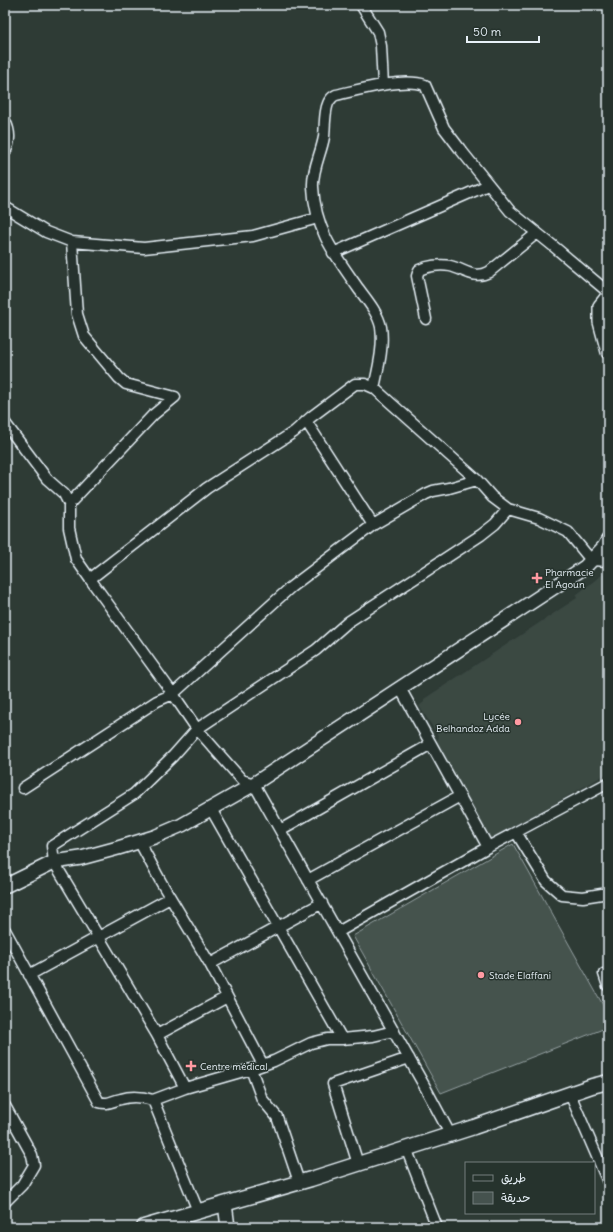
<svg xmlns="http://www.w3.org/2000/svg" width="613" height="1232" viewBox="0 0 613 1232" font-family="Delius,'Playpen Sans Arabic',sans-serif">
<rect width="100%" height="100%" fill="#2e3b35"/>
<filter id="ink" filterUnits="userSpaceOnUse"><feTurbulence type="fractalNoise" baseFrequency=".025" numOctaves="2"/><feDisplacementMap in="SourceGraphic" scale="8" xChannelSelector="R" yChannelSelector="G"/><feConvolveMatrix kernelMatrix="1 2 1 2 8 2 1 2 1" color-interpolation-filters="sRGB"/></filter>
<g filter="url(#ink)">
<path fill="#3b4843" d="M603 574 608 575V773L489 841 435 746 439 737 419 706 424 702V699L577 598 576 595Z"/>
<path fill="#45524e" stroke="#96a2a3" d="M513 844 608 1014V1027L441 1093 353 936Z"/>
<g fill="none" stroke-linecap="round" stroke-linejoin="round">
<g stroke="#e8f1f8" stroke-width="13">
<path id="minor" d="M361 5 378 32 381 46 383 85
M5 121C10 131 11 141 5 152
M5 207 46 232 72 242 144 248 253 236 318 218
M72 242 77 314 84 336 119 378 126 384 175 397
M333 253 488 185
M426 319 417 276 419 270C427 266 440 264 450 266 464 269 474 280 489 272L537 233
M374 388C378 369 384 347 381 327 378 313 367 300 358 288 335 255 315 230 313 187 312 170 321 154 324 137 325 128 324 105 331 99 332 97 334 96 336 95 358 90 404 77 425 85L444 128 460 149 510 211 552 245 608 292
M306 421 373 525
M5 423 47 479 64 494 69 504V528L76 559 90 579
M477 480 374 388 365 384H355L311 417 294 432 207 488 90 579 173 694 291 587 373 525 426 494 433 491 449 488 477 480 492 497 508 509
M69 504 153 415 175 397
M400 688 488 847
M23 788 157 701 173 694 197 729 242 780 254 784 425 1087 450 1134
M211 809 342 1039
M280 830 431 744
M516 832 546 881 562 895 583 897 608 893
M139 841 161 882 210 964 263 1065
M308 880 460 796
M5 930 99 1102C109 1105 111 1101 121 1099 131 1096 143 1097 153 1100L198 1211
M338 932 488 847 608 783
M210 964 322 903
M604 974 608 986
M29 975 170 898
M157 1035 227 997
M257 1067 274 1061 311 1043 327 1039H342L373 1036 394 1031
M185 1088 251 1069 262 1099 277 1117 299 1182
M570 1094 608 1182
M153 1100 185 1088 157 1035 54 862 52 846 134 794 173 756 197 729 316 650 348 622 481 535 495 524 508 509 539 518 568 532 591 560 608 561
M5 1106 32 1155 34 1165 22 1185 5 1202
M406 1148 437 1227
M358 1164 333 1084 409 1058"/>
</g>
<g stroke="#e8f1f8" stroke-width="16">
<path id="tertiary" d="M608 296 600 306V322L608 352
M5 886 54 862 81 858 118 848 154 837 182 825 249 787 585 567 604 547 608 540
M225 1204 228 1227"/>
</g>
<g stroke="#e8f1f8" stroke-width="17">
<path id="secondary" d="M144 1227 311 1179 474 1127 592 1086 608 1082"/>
</g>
<use href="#minor" stroke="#26332d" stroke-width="10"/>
<use href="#tertiary" stroke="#26332d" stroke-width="13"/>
<use href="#secondary" stroke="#26332d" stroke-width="14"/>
</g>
</g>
<g fill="#ff9aa2" stroke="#26332d" stroke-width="1.5">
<path d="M535 572h4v4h4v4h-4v4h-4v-4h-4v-4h4z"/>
<circle cx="518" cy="722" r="4"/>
<circle cx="481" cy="975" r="4"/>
<path d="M189 1060h4v4h4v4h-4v4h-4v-4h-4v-4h4z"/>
</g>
<g text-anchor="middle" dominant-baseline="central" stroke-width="3" stroke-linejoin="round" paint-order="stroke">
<g font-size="10" fill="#e8f1f8" stroke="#26332d" text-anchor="start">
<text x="545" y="572">Pharmacie<tspan x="545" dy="12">El Agoun</tspan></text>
<text x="510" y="716" text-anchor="end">Lycée<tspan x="510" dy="12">Belhandoz Adda</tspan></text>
<text x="489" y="975">Stade Elaffani</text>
<text x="200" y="1066">Centre médical</text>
</g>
</g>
<rect width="613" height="1232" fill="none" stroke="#26332d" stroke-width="20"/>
<rect x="10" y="10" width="593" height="1212" fill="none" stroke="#e8f1f8" stroke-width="1.5" filter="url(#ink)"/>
<rect x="465" y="1162" width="130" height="52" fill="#26332d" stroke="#747f7e"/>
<rect x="473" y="1175" width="20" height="6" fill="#26332d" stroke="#747f7e"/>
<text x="501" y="1182" font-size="12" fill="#e8f1f8">طريق</text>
<rect x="473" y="1192" width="20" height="12" fill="#45524e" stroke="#747f7e"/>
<text x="501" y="1202" font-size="12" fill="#e8f1f8">حديقة</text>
<path d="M467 36v6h72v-6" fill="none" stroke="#e8f1f8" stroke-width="2"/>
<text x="473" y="36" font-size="12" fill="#e8f1f8" stroke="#26332d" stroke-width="3" paint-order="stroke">50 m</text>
</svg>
